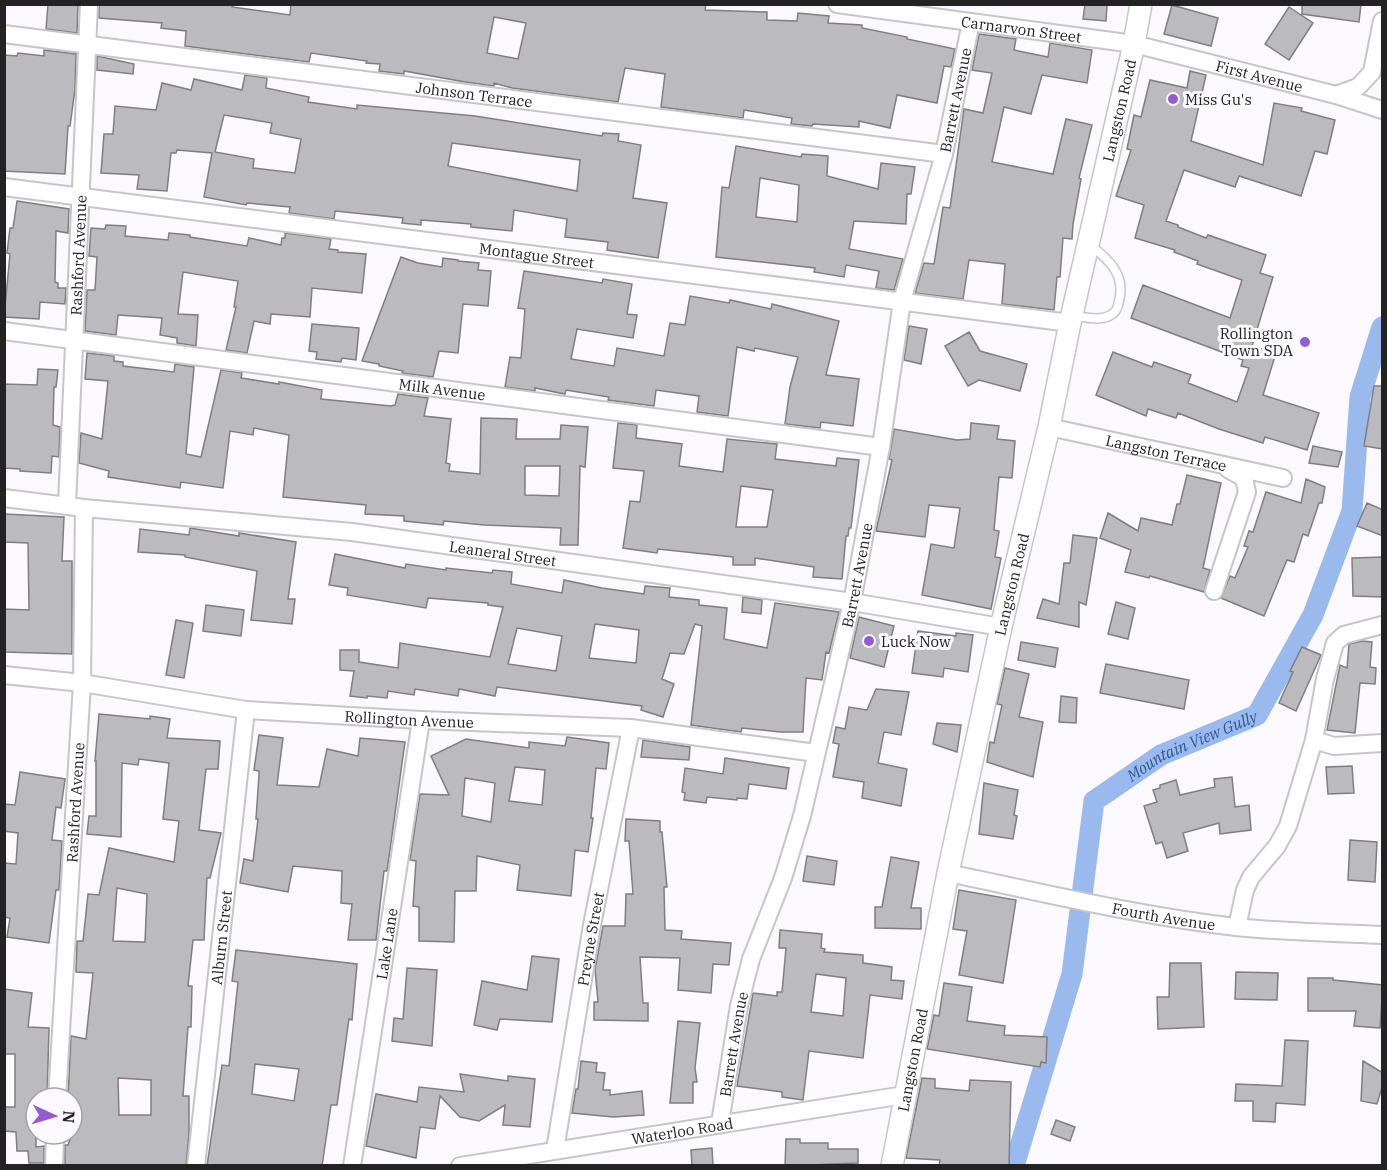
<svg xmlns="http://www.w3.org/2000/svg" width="1387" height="1170" viewBox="0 0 1387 1170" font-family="'IBM Plex Serif',serif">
<rect width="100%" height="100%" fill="#fcf9fe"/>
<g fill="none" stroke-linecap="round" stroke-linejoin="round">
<path stroke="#9abaed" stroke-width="21" id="s1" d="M1014 1166 1072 974 1094 801 1161 755 1257 715 1313 615 1352 511 1360 397 1382 327"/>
</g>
<path fill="#bababf" stroke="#7e7e83" stroke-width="1.5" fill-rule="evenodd" d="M48 4H78L77 33 46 29Z
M99 4H233L232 7 290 15 291 4H706L705 10 767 12V20L797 21 798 13 829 16 828 23 862 25V28L907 37V39L955 49 951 67 944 66 937 103 897 95 890 128 859 121V127L813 124 812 126 791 124 792 118 744 110 743 118 661 107 665 74 625 68 618 102 512 88 494 83V86L465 82 404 71V74L379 71 380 64 366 63 367 61 311 53 309 62 185 46 186 31 161 28 162 23 99 18ZM494 17 526 23 518 59 487 53Z
M1085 4H1107L1106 21 1083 19Z
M1302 4H1361L1359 22 1302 14Z
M1172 5 1218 18 1211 46 1164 34Z
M1289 7 1313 23 1289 60 1265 44Z
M979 34 1016 39 1014 50 1048 57 1050 43 1092 50 1087 83 1042 75 1031 114 1004 107 992 162 1053 174 1066 119 1092 125 1079 178 1081 179 1073 224 1072 239 1063 238 1060 277H1057L1054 310 1002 304 1005 264 969 260 963 299 915 293 924 263 934 264 943 207 950 208 964 109 983 113 992 73 972 70Z
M44 50 76 54 75 89 70 126H68L65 174 4 171V55L17 56 18 53 44 56Z
M97 56 134 64 133 74 97 70Z
M1190 71 1206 75 1191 141 1263 165 1274 103 1302 108 1301 111 1335 120 1327 154 1315 151 1301 196 1239 176 1235 187 1184 170 1166 221 1178 225V227L1206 238 1208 235 1266 255 1260 273 1273 277 1252 346 1276 353 1263 395 1319 413 1307 450 1265 437 1263 443 1219 429 1178 413 1176 418 1148 409 1146 416 1096 395 1113 352 1152 367 1154 362 1191 375 1188 383 1237 402 1249 368 1241 366 1243 360 1131 318 1143 285 1230 318 1242 280 1197 264 1198 261 1174 252 1175 250 1135 238 1144 205 1116 196 1131 150 1127 149 1134 115 1141 117 1150 80 1187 88Z
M245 75 267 78 266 88 309 97 308 102 357 109V105L475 116 602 136 603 133 619 134 618 141 641 145 633 198 667 203 658 258 607 250 608 242 565 237 567 219 514 210 512 231 471 227V224L421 220V225L402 223 403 218 335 211 334 219 289 213 290 207 247 203 246 205 204 197 212 153 177 150 176 153H171L167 191 137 189 139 175 101 173 104 134H113L115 106 156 110 162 83 191 90 194 79 242 90ZM224 115 272 123 270 133 301 139 295 173 253 168 254 159 215 152ZM452 143 580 160 577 191 448 166Z
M736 146 801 157 802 154 828 156 827 176 878 189 881 163 915 167 911 194H907L906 224 854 221 849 249 903 259 894 290 876 288 879 271 846 265 844 277 814 272 815 268 716 257 722 187 729 188ZM760 178 799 185 797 222 756 217Z
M17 201 69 209 68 233 56 231 55 282 58 283V288H66L65 304 40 302 39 319 4 317 10 254 7 253 10 228H13Z
M106 225 126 226 125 236 168 240 169 233 190 235V237L247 246 249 238 281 245 282 238H285V233L331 239 329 249 338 250V252L366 254 362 293 312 288 310 317 271 314 270 324 254 321 247 353 226 350 236 307H234L238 281 183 272 178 314 198 315 196 346 177 343V338L160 335 162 318 118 315 116 335 85 331 87 290H95L97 257 89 256 91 228 105 229Z
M401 257 418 263 442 267 443 258 458 260V261L479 263 478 270 491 271 488 306 463 304 458 353 439 351 433 377 402 373 403 371 379 366V364L362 361Z
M524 271 602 283 603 279 632 284 627 314 637 315 633 338 577 329 571 359 614 366 617 348 664 356 670 323 685 325 690 296 729 303 730 300 771 309 772 304 839 321 826 375 859 379 853 426 821 422 820 428 785 424 790 387 798 357 755 348 754 351 737 347 728 416 697 412 699 396 656 390 654 406 608 400 609 397 566 390 565 394 535 388V391L505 387 510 357 521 358 525 309 518 308Z
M312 324 359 328 356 360 342 358 341 362 316 359 317 352 309 351Z
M909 326 927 329 921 364 904 360Z
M969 332 980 351 1027 364 1020 391 979 380 968 386 945 346Z
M87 353 114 356V361L123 362V366L174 372 175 364 194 367 186 454 201 457 221 370 242 373 241 378 279 384V382L322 390 321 399 391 406 395 405 398 394 428 398 424 416 451 419 446 463 450 464 449 471 480 474 481 418 517 419 516 439H560L561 425 588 427 585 467 580 466 578 545H560L561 528 484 525 444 521 443 525 404 521V516L365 514 366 505 283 497 289 435 254 428 253 435 230 431 223 488 181 482 180 488 108 477 109 471 79 463 81 433 102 439 108 381 85 379ZM525 466H560L559 496 525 495Z
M38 369 58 370 56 387H54L53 425 60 427 59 457 52 456 51 473 20 471V469L4 468V384L37 385Z
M1374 386H1383V449L1364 446Z
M618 423 637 425 636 438 682 444 679 466 723 472 727 439 777 444 775 459 836 466 837 458 859 460 851 528H849L848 536H846L842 579 813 577 814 567 755 558V565H733V557L658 549 657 553 623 548 630 501 640 502 644 471 613 468ZM741 486 773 490 767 527H736Z
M971 423 999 426 997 439 1015 441 1012 478 999 477 994 530 999 531 995 557 1001 558 991 609 922 595 931 544 954 548 960 508 929 505 925 537 876 531 892 460 889 459 894 429 957 440 970 439Z
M1313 446 1342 452 1338 467 1309 463Z
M1187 475 1221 483 1203 568 1210 570 1204 592 1150 576 1149 578 1125 572 1131 550 1100 538 1108 513 1138 531 1141 518 1172 525 1177 504H1180Z
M1306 479 1325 487 1322 503H1319L1308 536 1303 534 1294 562 1287 560 1264 616 1221 598 1230 576 1235 578 1248 547 1244 546 1249 531 1253 532 1266 492 1301 503Z
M1367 503 1383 510V536L1357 526Z
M4 514 64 517 62 561H72V654L4 652V609L29 610 28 543 4 542Z
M190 528 239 536V533L296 542 288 599H295L292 624 251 620 257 571 185 557V555L138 552 140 529 189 535Z
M1073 535 1097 538 1086 605 1079 602V627L1037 618 1043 599 1059 604 1064 563H1070Z
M335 554 405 568 406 564 446 570V568L492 573 493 570 512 572 511 584 562 593 564 580 602 588 644 594 645 586 670 588 669 597 699 600V605L727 608 724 639 767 648 775 603 839 612 829 653 826 652 822 680 806 678 803 732H780L742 728 741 732 691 725 702 626 695 624 684 654 670 653 662 679 674 684 663 717 641 710 642 706 497 687 495 696 459 689 458 696 415 689 414 695 388 691 387 698 367 696V698L350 696 354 671 340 670V650H359V662L398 668 400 643 490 657 503 607 488 605V603L428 598 426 608 347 595 348 588 329 585ZM595 624 639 630 636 663 589 658ZM517 628 562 636 556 671 508 664Z
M1383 557V597L1353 596 1352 558Z
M743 597 762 600 761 614 742 612Z
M1116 602 1135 608 1128 639 1108 634Z
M206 605 244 610 241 636 203 631Z
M859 617 894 626 884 667 850 658Z
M176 620 193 623 184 678 166 675Z
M918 631 956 636V633L973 635 968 672 944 668 943 677 912 673Z
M1362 641 1372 642 1370 667 1376 668 1375 684 1360 683 1355 733 1327 730 1340 665 1347 668 1349 644Z
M1021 642 1058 648 1055 667 1018 660Z
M1302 647 1321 655 1296 711 1279 703 1293 672 1290 671Z
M1106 664 1189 680 1184 709 1100 693Z
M1005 668 1029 674 1019 717 1043 722 1033 777 987 762 990 742 994 743 1002 705 997 704Z
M876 689 909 692 901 735 884 732 878 763 907 769 901 806 862 798 864 782 833 777 839 744 833 743 836 727 845 729 849 707 867 710Z
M1061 696 1077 698 1076 723 1059 722Z
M99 714 150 719V716L170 719 167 738 220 741 218 769H206L199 830 221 833 210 878H207L204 940H193L188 986H192L191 1027H188L183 1096H189V1134L186 1166H65V1145H68L72 1134V1098H68L71 1036 86 1039 93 973 76 972 77 941H83L88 894 99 895 109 848 174 862 179 821 163 819 169 763 139 759 138 765 122 763 121 837 87 834 89 816H96V761H95ZM117 888 147 894 145 942 113 941ZM118 1078 151 1080V1115H119Z
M937 723 961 725 957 752 933 744Z
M259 735 283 738 277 785 319 787 327 749 358 756 360 738 405 742 387 871H384L376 940H348L352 904 341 903 342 871 293 866 288 892 240 883 244 859 253 861 258 819H256L259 775V771L254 770Z
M567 737 609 743 606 769 596 768 591 818H593L588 852 575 850 571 896 517 890 520 865 477 856 476 891H455L454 942 419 941V907L413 906 416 861 410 860 420 794 449 795 431 756 466 739 529 748V742L565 746ZM515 767 545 770 542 805 509 801ZM465 778 495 783 491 822 462 816Z
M643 740 690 747 689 760 641 757Z
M725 758 789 768 786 789 749 784 747 799 737 798V800L707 797 706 803 684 800 685 793 682 792 685 768 723 774Z
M1352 766 1354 793 1328 794 1326 767Z
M20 772 65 779 61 808 56 807 52 840 62 841 59 890H56L49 943 7 937 10 918 4 917V863L16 864 18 833 4 831V804L15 805Z
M1232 777 1235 807 1249 805 1251 830 1220 834 1219 823 1183 833 1188 851 1167 858 1162 842 1156 844 1144 806 1157 802 1153 790 1160 788V785L1176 780 1180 795 1215 787 1214 779Z
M984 783 1018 790 1014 815 1017 816 1013 839 979 834Z
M626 819 660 821V832H662L667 887H664L665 930 682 931 681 939 731 943 729 965 713 964 711 993 678 990 680 958 640 957 643 1003H648V1021L594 1020V1002H598L595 969 603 926H625L626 894H633L629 841H625Z
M1350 840 1377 842 1375 882 1348 880Z
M807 856 837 861 834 885 803 881Z
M891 857 919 862 911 908H921V929L875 928V907H882Z
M959 890 1016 900 1003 983 959 975 967 931 953 929Z
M780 930 822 934 821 948 825 949 824 952 863 955V963L892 967 891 980 904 981 902 999 870 995 863 1058 809 1051 803 1100 782 1097V1092L737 1086 753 993 777 996V992H782L786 948H779ZM816 974 846 978 843 1016 811 1012Z
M236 950 357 964 352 1020 349 1019 337 1105H331L322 1166H207L222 1065 229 1066 238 982 232 981ZM255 1064 299 1069 294 1101 252 1094Z
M532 956 559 959 552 1022 500 1019 497 1030 474 1025 482 981 527 990Z
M1170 963H1201L1204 1027 1158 1029 1157 997H1169Z
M407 968 437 970 432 1046 392 1041 394 1018 403 1019Z
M1236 972 1278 973 1277 1000 1235 999Z
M1308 978H1333V980L1383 985 1380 1028 1354 1026 1356 1011H1308Z
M944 983 972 987 967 1021 1005 1026 1004 1035 1047 1037 1046 1063 1041 1062 1040 1067 927 1049 934 1015 939 1016Z
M4 989 32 993 28 1027 49 1028 47 1098H36V1147L44 1146V1163H29L28 1151H17L16 1132 4 1131V1107H15V1054H4Z
M678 1021 700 1023 695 1068 697 1082H693V1103H670Z
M1285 1040 1308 1041 1305 1105 1276 1103 1275 1122 1253 1121V1101H1235L1236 1084 1282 1086Z
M581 1061 597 1063 596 1072 605 1073 603 1090H610V1095L642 1091 644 1115 613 1117 572 1113 576 1089H578Z
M1363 1061 1383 1073V1084L1377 1104 1361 1101Z
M460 1074 508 1081V1076L535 1079 530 1127 503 1125 505 1105 479 1121 460 1117 440 1096 435 1129 420 1127 416 1158 366 1146 376 1094 417 1102 419 1087 464 1092Z
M922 1078 935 1079V1088L969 1091 970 1080 1011 1082 1009 1166H939L940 1160 906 1158Z
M1056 1120 1075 1127 1070 1141 1051 1134Z
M786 1139H800V1143H828V1149H858V1163L785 1166Z
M712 1148 713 1166H692L691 1150Z"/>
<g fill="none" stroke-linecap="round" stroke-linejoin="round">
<g stroke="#c7c5c9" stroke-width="11">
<path id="service" d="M1072 315C1084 317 1098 321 1109 316 1116 313 1118 308 1119 301 1126 274 1108 259 1089 244"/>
</g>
<g stroke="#c7c5c9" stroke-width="20">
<g id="minor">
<path id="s2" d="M837 4 1134 44 1336 95 1382 110"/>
<path id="s3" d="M4 34 944 154"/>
<path d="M1336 95 1358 87 1372 72 1382 21"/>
<path id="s4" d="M4 187 1070 323"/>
<path id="s5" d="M4 331 881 447"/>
<path id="s6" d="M1049 427 1283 478"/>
<path id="s7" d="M4 498 84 508 352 532 852 602 1001 627"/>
<path id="s8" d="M67 505 89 4"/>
<path d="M1214 591 1247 492 1244 478 1228 469"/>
<path id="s9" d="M4 675 82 683 246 710 421 720 631 728 816 753"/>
<path d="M1314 740 1334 746 1382 743"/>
<path id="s10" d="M948 873C1044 893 1139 916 1236 927 1284 932 1334 933 1382 935"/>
<path d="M1237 927 1245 890 1251 877 1277 846 1288 826 1314 740 1325 679 1335 643 1344 635 1382 625"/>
<path id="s11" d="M57 1098 82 683 84 508"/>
<path id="s12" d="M720 1123 739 1006 751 959 783 878 802 816 852 602 881 447 902 301 944 154 971 22"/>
<path id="s13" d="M555 1150 592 925 631 728"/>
<path d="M54 1166 55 1134"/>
<path id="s14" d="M196 1166 246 710"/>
<path id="s15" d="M352 1166 421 720"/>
<path id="s16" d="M460 1166 904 1095"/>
</g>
</g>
<g stroke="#c7c5c9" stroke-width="24">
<g id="tertiary">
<path id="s17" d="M892 1166 948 873 1001 627 1049 427 1070 323 1134 44 1141 4"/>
</g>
</g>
<use href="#service" stroke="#fff" stroke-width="8"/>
<use href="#minor" stroke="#fff" stroke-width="16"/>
<use href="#tertiary" stroke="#fff" stroke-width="21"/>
</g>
<g fill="#955bd2" stroke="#fcf9fe" stroke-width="2">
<circle cx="1173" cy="99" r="6"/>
<circle cx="1305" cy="342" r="6"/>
<circle cx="869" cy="641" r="6"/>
</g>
<g text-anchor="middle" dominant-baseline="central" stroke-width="6" stroke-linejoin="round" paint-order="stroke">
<g font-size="15" fill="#242324" stroke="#fcf9fe">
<text stroke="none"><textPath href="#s2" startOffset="186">Carnarvon Street</textPath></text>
<text stroke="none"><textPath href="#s2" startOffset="429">First Avenue</textPath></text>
<text stroke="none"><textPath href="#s3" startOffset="474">Johnson Terrace</textPath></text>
<text stroke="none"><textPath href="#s12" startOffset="1052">Barrett Avenue</textPath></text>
<text stroke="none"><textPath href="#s17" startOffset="1080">Langston Road</textPath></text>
<text stroke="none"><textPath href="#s8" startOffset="250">Rashford Avenue</textPath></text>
<text stroke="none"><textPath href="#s4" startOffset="537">Montague Street</textPath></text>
<text stroke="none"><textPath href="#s5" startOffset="442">Milk Avenue</textPath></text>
<text stroke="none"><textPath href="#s6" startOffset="120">Langston Terrace</textPath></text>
<text stroke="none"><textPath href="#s7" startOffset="502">Leaneral Street</textPath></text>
<text stroke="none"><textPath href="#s12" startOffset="566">Barrett Avenue</textPath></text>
<text stroke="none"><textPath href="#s17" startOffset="594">Langston Road</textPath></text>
<text stroke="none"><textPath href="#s9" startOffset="408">Rollington Avenue</textPath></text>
<text stroke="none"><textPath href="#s11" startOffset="296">Rashford Avenue</textPath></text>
<text stroke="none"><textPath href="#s10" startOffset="220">Fourth Avenue</textPath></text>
<text stroke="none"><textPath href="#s14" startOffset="230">Alburn Street</textPath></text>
<text stroke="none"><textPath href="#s13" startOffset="214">Preyne Street</textPath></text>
<text stroke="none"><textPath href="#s15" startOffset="225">Lake Lane</textPath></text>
<text stroke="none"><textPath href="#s12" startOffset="80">Barrett Avenue</textPath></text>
<text stroke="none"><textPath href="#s17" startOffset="108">Langston Road</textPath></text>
<text stroke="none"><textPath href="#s16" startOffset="225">Waterloo Road</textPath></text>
</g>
<g font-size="15" fill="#242324" stroke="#fcf9fe" text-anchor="start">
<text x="1185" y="99">Miss Gu's</text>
<text x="1293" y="333" text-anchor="end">Rollington<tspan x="1293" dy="17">Town SDA</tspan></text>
<text x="881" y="641">Luck Now</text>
</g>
<g font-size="16" font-style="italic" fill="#305695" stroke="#fcf9fe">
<text stroke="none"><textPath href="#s1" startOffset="488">Mountain View Gully</textPath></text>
</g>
</g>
<rect width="1387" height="1170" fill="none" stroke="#242324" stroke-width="12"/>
<g transform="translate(54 1116) rotate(94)"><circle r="28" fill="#fcf9fe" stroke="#a6a3a7" stroke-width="1.5"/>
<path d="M0-4.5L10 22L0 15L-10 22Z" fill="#955bd2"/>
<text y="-9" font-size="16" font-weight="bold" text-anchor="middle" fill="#242324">N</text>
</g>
</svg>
